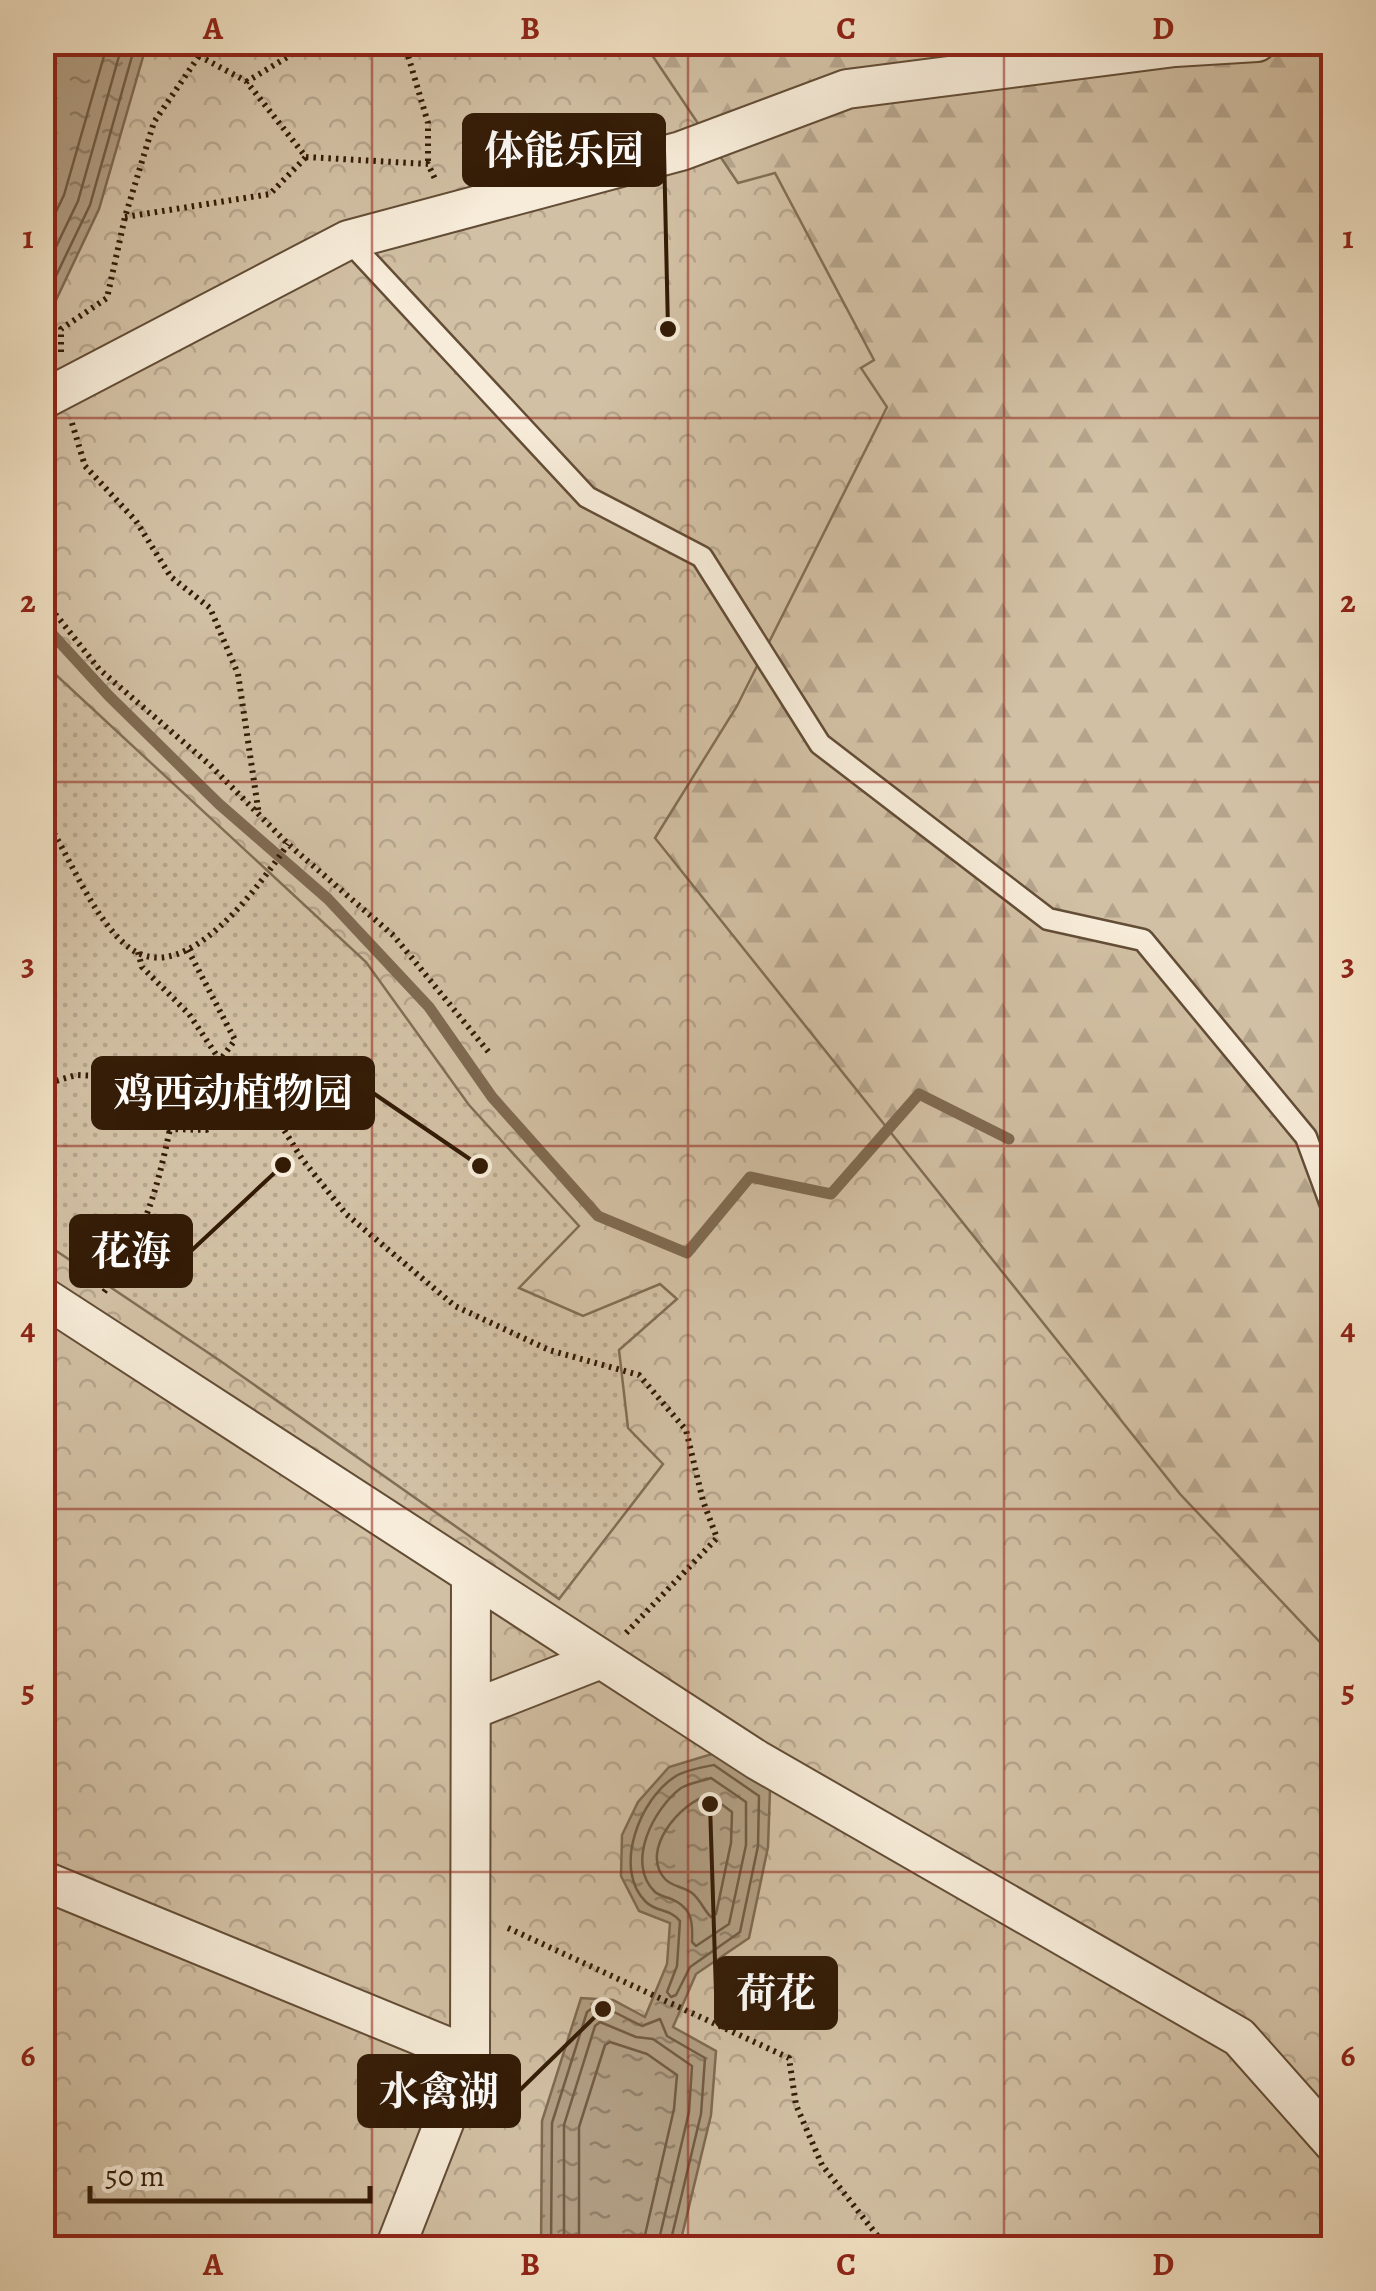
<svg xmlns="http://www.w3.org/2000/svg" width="1376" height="2291" viewBox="0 0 1376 2291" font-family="Alegreya,'Noto Serif SC',serif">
<defs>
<pattern id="forest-firs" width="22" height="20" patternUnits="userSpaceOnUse" patternTransform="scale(2.5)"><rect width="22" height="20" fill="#d2c0a4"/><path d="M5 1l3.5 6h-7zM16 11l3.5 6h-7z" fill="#b5a48c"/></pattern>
<pattern id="park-crowns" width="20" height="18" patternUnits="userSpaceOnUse" patternTransform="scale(2.5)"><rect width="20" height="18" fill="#d2c0a4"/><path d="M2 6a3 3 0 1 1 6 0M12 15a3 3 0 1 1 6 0" fill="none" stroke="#b5a48c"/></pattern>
<pattern id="garden-dots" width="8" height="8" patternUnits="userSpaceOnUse" patternTransform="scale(2.5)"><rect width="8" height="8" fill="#d2c0a4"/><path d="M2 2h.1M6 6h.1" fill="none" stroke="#b5a48c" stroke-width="1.8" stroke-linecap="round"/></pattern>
<pattern id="water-ripples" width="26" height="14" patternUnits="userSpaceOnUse" patternTransform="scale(2.5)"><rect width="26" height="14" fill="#b19e83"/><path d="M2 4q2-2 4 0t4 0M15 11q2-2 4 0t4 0" fill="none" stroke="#918069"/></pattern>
</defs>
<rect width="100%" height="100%" fill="#f2e2c4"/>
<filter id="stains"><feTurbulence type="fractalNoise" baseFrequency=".002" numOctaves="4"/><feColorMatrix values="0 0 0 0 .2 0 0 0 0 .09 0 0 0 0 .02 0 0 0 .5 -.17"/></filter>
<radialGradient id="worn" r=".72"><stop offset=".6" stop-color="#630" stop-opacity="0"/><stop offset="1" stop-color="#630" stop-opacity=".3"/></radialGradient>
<path fill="url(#forest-firs)" stroke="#826e55" stroke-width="2.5" d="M42 43H1333V2248H43Z"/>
<path fill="url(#park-crowns)" stroke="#826e55" stroke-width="2.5" d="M42 43H644L738 183 775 173 874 360 861 368 887 407 737 706 655 838 1180 1494 1333 1656V2248H43Z"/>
<path fill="url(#garden-dots)" stroke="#826e55" stroke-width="2.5" d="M42 662 366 962 469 1105 579 1226 519 1288 583 1316 660 1284 677 1299 619 1350 628 1428 663 1464 559 1599 219 1360 43 1242Z"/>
<path fill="url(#water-ripples)" stroke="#7f6a51" stroke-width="2.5" d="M43 42 147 43 99 209 48 317 43 322Z
M715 1753 770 1790 768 1847 749 1938 696 1974 673 2027 716 2051 711 2115 679 2248H541L542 2121 581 1998 613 2000 645 2017 667 1964 670 1923 639 1911 621 1876 622 1835 638 1802 669 1767Z"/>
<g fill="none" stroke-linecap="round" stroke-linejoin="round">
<path stroke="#725c44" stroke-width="2.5" d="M42 241 64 195 108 42
M42 276 78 201 123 42
M42 305 90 205 136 42
M714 1765 759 1796 758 1846 740 1932 690 1967 676 1995 671 1997 667 1992 677 1966 680 1921C671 1909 656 1912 646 1902 612 1869 640 1798 676 1776 686 1770 703 1767 714 1765Z
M711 1778 746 1802V1845L729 1924 696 1946 692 1942C693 1920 692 1907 669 1898 667 1898 657 1894 655 1892 625 1863 654 1808 681 1788 689 1783 702 1781 711 1778Z
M709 1795 732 1812 731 1843 716 1914 711 1917C704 1911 701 1900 692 1893 684 1887 671 1886 665 1879 639 1850 681 1802 709 1795Z
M551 2248 552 2123 587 2012 591 2009 610 2010 642 2026 660 2019 667 2036 705 2058 701 2114 669 2248
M564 2248V2125L595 2026 600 2022 636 2037 653 2039 692 2066 689 2112 657 2248
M579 2248V2127L605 2045 610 2042 647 2054 677 2075 674 2109 642 2248"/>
<path stroke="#7f6a51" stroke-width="11" d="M42 623 109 696 219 804 328 899 429 1007 492 1097 598 1216 687 1253 750 1177 831 1194 919 1094 1009 1139"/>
<g stroke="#634d36" stroke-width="25">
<path id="service" d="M348 240 587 497 702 557 820 744 1048 919 1143 940 1306 1137 1334 1213"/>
</g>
<g stroke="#634d36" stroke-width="42">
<path id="minor" d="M42 400 348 240 681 151 847 89 1175 47 1257 42
M42 1296 757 1760 1239 2037 1334 2144
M471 1710 601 1659
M42 1880 470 2056
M395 2248 470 2056 471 1575"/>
</g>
<path stroke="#331b06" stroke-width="6" stroke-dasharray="2.5 5" stroke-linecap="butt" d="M404 42 428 123V164
M199 56 246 81 306 157 428 164 435 179
M246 82 304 47 341 42
M125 217 270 194 306 157
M61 352V329L107 298 125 217 154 122 201 53 200 42
M72 423 85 466 136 521 171 577 210 608 238 674 259 815
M42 607 57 616 99 669 210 765 288 844 394 936 491 1055
M42 824 55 835C75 870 98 925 131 949 188 988 261 883 288 844
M188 950 235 1040 221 1059
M138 952 142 967 189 1014 256 1114
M42 1085 76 1075 121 1077 170 1129 206 1130 248 1113 276 1117 302 1159 346 1214 455 1306 549 1350 639 1375 686 1430 703 1501 717 1538 626 1633
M104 1292C144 1237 156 1194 170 1129
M508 1928 789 2058 796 2105 822 2165 887 2248"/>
<use href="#service" stroke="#f7ecd9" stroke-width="20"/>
<use href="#minor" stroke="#f7ecd9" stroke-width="38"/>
</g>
<path fill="none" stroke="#8f2418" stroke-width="2.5" stroke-opacity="0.55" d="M372 42V2248M688 42V2248M1004 42V2248M42 418H1334M42 782H1334M42 1146H1334M42 1509H1334M42 1872H1334"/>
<path fill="none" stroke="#331b06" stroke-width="4" d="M668 329L664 150M480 1166L373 1093M283 1165L191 1251M710 1804L716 1993M603 2009L519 2091"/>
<g fill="#331b06" stroke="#f7ecd9" stroke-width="4">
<circle cx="668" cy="329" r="10"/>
<circle cx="480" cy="1166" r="10"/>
<circle cx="283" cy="1165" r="10"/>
<circle cx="710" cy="1804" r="10"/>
<circle cx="603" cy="2009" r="10"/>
</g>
<g fill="#331b06" stroke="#331b06" stroke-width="4">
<rect x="464" y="115" width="200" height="70" rx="10"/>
<rect x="93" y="1058" width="280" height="70" rx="10"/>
<rect x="71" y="1216" width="120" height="70" rx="10"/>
<rect x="716" y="1958" width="120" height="70" rx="10"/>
<rect x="359" y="2056" width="160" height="70" rx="10"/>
</g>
<g font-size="40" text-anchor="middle" font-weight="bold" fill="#fff">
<text x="564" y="164">体能乐园</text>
<text x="233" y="1107">鸡西动植物园</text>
<text x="131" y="1265">花海</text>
<text x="776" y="2007">荷花</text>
<text x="439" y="2105">水禽湖</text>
</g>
<rect width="1376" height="2291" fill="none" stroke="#f2e2c4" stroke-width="110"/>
<path d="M90 2186v15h280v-15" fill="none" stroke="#331b06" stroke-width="5"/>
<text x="105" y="2186" font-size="30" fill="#331b06" stroke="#f7ecd9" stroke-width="8" paint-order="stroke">50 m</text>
<rect x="55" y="55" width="1266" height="2181" fill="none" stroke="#8f2418" stroke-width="4"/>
<g font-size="32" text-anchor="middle" font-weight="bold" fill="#8f2418">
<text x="213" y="39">A</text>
<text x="530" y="39">B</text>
<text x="846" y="39">C</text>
<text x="1163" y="39">D</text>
<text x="28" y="248">1</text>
<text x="1348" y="248">1</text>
<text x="28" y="612">2</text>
<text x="1348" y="612">2</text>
<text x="28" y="975">3</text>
<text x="1348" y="975">3</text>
<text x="28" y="1339">4</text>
<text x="1348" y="1339">4</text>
<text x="28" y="1702">5</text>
<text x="1348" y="1702">5</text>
<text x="28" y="2066">6</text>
<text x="1348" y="2066">6</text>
<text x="213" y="2275">A</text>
<text x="530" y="2275">B</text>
<text x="846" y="2275">C</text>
<text x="1163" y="2275">D</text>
</g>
<rect width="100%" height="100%" filter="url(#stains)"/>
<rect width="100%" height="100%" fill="url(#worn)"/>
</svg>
